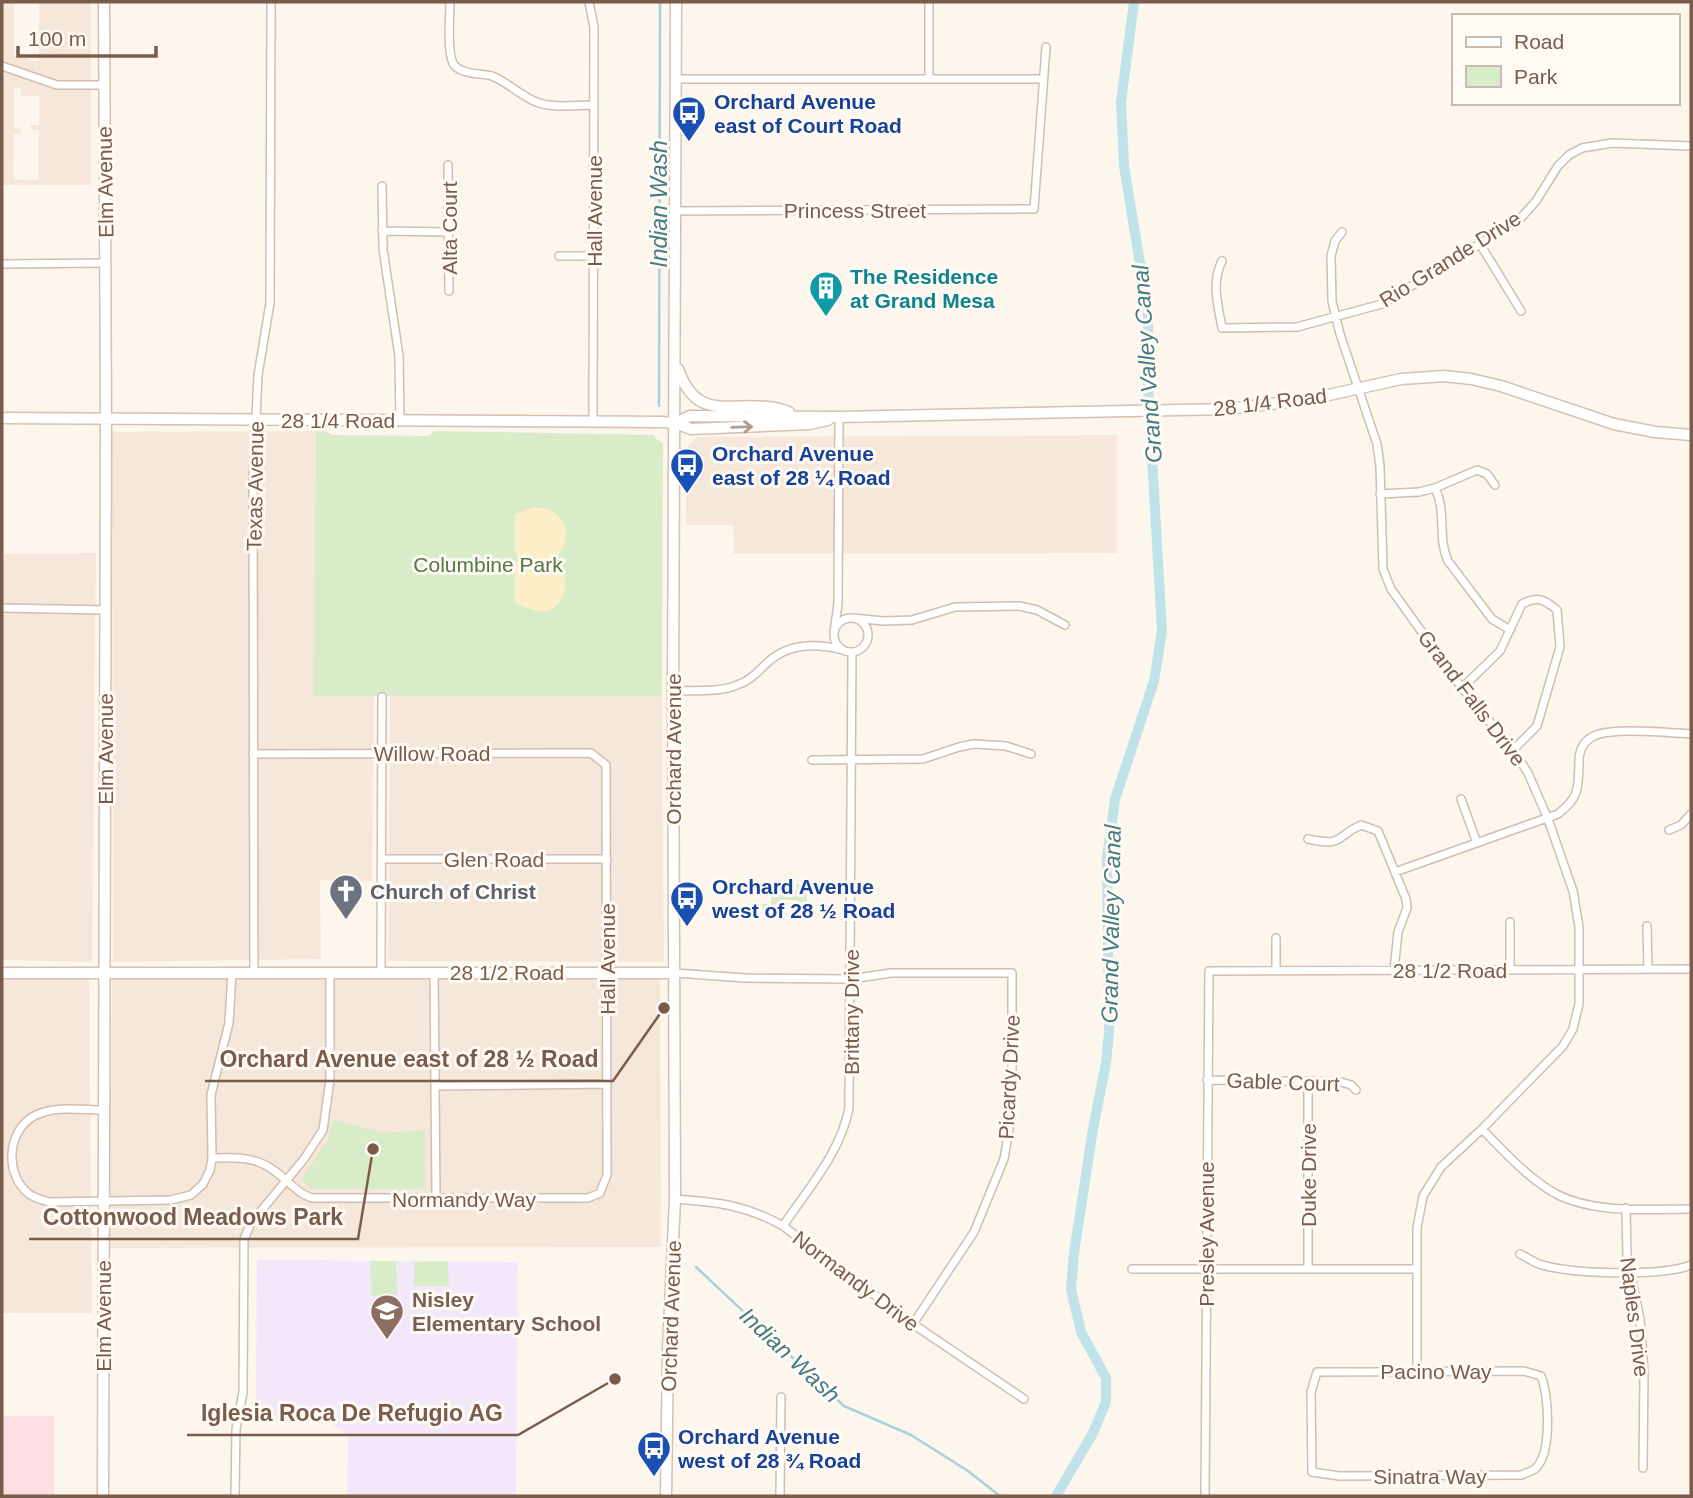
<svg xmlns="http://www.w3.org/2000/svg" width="1693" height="1498" viewBox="0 0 1693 1498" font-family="Arial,sans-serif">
<rect width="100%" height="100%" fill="#fdf6ec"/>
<path fill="#f5e8da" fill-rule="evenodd" d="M2 2H91V185H2ZM14 3H39V61H32L23 56H14ZM14 88H20L21 96H39V125H31V130H39L38 180 13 179 14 134H21V129L14 128Z
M316 431 313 696H374L372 881 320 880 321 959 113 962 112 432Z
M1117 435V553L734 554 733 525H686V448L697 437Z
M96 553 92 962 2 960V554Z
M390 696H662L664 962 388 961Z
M112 978 660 979 661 1247 108 1248Z
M2 979H89L92 1313H2Z"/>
<path fill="#f3e8fa" d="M257 1260 518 1262 516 1496H347L348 1435 326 1421H256Z"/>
<path fill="#fbdfe3" d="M2 1416H54V1496H2Z"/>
<path fill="#d8ecc9" d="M316 431H326L332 435 428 436 435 431 654 435 655 438 663 443 662 696H313Z
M762 884H781V892H796L797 884H816V888L807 889V904H815V909H797V900H781L780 909H762V904H771V889L762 888Z
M333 1120 385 1133 425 1130V1185L422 1189H313L304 1183 302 1178 328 1139Z
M370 1261H396L397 1296H371Z
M448 1261 449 1286H414V1262Z"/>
<path fill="#fcefc7" d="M535 507C554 507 571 522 565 542 562 550 556 554 558 562 559 569 565 575 565 582 567 591 563 596 559 602 548 619 529 609 515 603V565L519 559 515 552V514Z"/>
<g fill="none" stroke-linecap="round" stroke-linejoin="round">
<path stroke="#a5d3da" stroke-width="2.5" d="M659 406 660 2
M696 1267 844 1406 911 1435 968 1471 1000 1496"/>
<path stroke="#bfe3e8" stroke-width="10" d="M1056 1496 1092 1435 1106 1402V1378L1081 1332 1071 1289 1074 1253 1093 1129 1106 1063 1109 1032 1107 858 1115 799 1154 681 1162 631 1148 388V312L1124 166 1121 102 1134 2"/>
<g stroke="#d1beb0" stroke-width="10">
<path id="street" d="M450 2C450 15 446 57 455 66 464 75 481 73 492 76 507 82 519 94 534 101 552 109 575 105 594 105
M589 2 594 27 593 422
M929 2V79
M2 66 57 85H104
M676 79H1042
M448 165 449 291
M382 186 383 249 399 356 400 420
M675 211 1034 209 1046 47
M382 231 449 232
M1342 232 1335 241 1331 256 1332 301 1340 334 1377 444 1380 466 1383 569 1391 589 1462 688 1513 750 1528 773 1548 819 1573 891 1579 927V1004L1573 1029 1563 1046 1482 1129 1441 1167 1423 1196 1417 1228V1371
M1480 244 1521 311
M559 256H593
M1222 261C1211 283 1218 305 1222 328L1297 327 1382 304 1519 220 1536 201 1558 166 1569 155 1582 148 1612 143 1691 146
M2 264 106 263
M1435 488C1447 512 1437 537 1448 561L1492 619 1510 630
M1380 494 1419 492 1435 488 1477 470 1487 474 1495 485
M2 608 105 610
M834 635a17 17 0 1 1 34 0a17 17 0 1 1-34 0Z
M853 618 883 621 912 620 955 607 1019 606 1037 610 1065 625
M834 632 838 604 839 417
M1462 688 1500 651 1522 604C1537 596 1544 599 1557 610L1560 647 1537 726 1513 750
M673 691C693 690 718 693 737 685 750 681 757 672 767 663 788 643 816 643 843 650
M812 760 923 759 959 747 974 744 1006 746 1031 754
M1461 799 1477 843
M1669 830 1681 825 1691 814
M1308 839C1344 847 1334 837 1361 825L1378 831 1406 899 1407 908 1398 932 1394 970
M382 859H607
M1395 872 1558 814C1580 797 1578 788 1579 762 1579 751 1583 741 1594 736 1614 727 1668 733 1691 734
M1510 922V969
M1647 926 1648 969
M1276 938V971
M254 972 253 479 258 375 270 303 271 2
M381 972 382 697
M434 972 436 1199
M675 973 745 978 851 979 891 973H1012V1086L1011 1117 1004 1159 974 1232 913 1324
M1207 1080 1341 1082 1351 1085 1356 1090
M1308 1081V1269
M435 1086 607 1084
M103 1110C82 1110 54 1105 34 1116 7 1131 4 1174 29 1194 34 1198 43 1200 49 1202L171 1200 191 1195 203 1184 210 1170 212 1158 211 1095 229 1023 232 972
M1482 1129C1504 1152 1528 1178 1556 1194 1595 1214 1649 1209 1691 1209
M212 1158C230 1158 250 1156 267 1166 283 1174 297 1195 313 1198H588L600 1193 607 1175 606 765 591 753 253 754
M675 1199C717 1202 746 1205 783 1226L913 1324 1024 1399
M1626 1208 1627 1256 1640 1319 1644 1372 1643 1468
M783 1226C807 1190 841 1152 849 1108L852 652
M1520 1254C1526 1257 1532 1261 1539 1264 1570 1274 1661 1277 1691 1265
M1132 1269H1416
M1524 1371 1541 1376C1549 1395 1552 1452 1536 1468 1533 1471 1526 1473 1521 1475L1339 1476 1312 1472 1311 1392 1317 1372Z
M235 1496 236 1429 243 1392 244 1239 251 1223 304 1159 323 1130 330 1079V972
M780 1496 781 1397
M1205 1496 1209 971 1691 969"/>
</g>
<g stroke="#d6c0b0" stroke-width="13">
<path id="secondary" d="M678 369C696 420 725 403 768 407 775 407 782 410 789 412
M2 418 662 422 675 423 691 429 809 424 828 420
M675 423 690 416 839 417 1228 409 1306 400 1401 379 1444 376 1471 379 1501 386 1614 424 1655 432 1691 435
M2 973H675
M103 1496 106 418 104 2
M666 1496 668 1350 675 1199 673 691 676 2"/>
</g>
<use href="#street" stroke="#fff" stroke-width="7"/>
<use href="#secondary" stroke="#fff" stroke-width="10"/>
</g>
<defs><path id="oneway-shaft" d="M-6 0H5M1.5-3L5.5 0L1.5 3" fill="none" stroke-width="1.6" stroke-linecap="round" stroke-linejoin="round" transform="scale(1.75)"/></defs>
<use stroke="#af9d94" href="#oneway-shaft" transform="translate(742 427) rotate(-2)"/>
<defs>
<g id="bus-pin" transform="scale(1.75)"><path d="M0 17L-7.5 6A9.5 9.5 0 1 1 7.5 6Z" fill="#1a4fb4" stroke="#fffaf3"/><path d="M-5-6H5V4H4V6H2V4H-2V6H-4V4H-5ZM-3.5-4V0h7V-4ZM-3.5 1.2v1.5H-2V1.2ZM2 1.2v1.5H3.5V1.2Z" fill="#fff"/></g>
<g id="building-pin" transform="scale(1.75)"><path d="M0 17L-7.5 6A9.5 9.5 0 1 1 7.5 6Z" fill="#0f9aa8" stroke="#fffaf3"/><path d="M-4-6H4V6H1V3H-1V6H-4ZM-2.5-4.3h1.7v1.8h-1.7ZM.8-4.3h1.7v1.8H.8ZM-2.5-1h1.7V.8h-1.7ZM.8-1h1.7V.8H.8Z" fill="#fff"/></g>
<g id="church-pin" transform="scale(1.75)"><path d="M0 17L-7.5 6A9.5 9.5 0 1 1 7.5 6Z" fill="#6b7280" stroke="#fffaf3"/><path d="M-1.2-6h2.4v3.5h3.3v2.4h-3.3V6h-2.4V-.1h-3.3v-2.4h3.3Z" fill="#fff"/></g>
<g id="school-pin" transform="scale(1.75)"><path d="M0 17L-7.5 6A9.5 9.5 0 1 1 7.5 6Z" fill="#8d6e63" stroke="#fffaf3"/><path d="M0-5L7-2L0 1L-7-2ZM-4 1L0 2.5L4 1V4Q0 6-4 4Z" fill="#fff"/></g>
</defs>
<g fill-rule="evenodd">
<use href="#bus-pin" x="689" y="113"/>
<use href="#building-pin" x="826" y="288"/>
<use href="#bus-pin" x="687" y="465"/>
<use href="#church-pin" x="346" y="891"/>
<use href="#bus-pin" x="687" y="898"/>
<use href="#school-pin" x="387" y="1311"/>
<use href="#bus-pin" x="654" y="1448"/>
</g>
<g text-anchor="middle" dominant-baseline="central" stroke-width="6" stroke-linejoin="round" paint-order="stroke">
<g font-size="21" font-weight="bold" fill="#164399" stroke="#fffaf3" text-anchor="start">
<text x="714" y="101">Orchard Avenue<tspan x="714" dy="24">east of Court Road</tspan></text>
<text x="712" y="453">Orchard Avenue<tspan x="712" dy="24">east of 28 ¼ Road</tspan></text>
<text x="712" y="886">Orchard Avenue<tspan x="712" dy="24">west of 28 ½ Road</tspan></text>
<text x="678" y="1436">Orchard Avenue<tspan x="678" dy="24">west of 28 ¾ Road</tspan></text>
</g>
<g font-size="21" fill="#7a5c4d" stroke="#fffaf3">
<text transform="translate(105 182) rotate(-91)">Elm Avenue</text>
<text x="855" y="210">Princess Street</text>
<text transform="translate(594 211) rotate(-90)">Hall Avenue</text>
<text transform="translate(449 228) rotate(-90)">Alta Court</text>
<text transform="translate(1450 259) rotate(-32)">Rio Grande Drive</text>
<text transform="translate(1270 402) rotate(-7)">28 1/4 Road</text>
<text x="338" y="420">28 1/4 Road</text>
<text transform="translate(255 486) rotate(-89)">Texas Avenue</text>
<text transform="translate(1472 698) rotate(53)">Grand Falls Drive</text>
<text transform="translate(105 749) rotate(-90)">Elm Avenue</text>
<text transform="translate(673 749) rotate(-90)">Orchard Avenue</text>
<text x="432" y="753">Willow Road</text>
<text x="494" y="859">Glen Road</text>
<text transform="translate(607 959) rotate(-90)">Hall Avenue</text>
<text x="1450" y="970">28 1/2 Road</text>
<text x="507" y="972">28 1/2 Road</text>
<text transform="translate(851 1012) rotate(-90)">Brittany Drive</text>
<text transform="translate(1009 1077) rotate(-87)">Picardy Drive</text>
<text transform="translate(1283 1082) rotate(2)">Gable Court</text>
<text transform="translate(1308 1175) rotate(-90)">Duke Drive</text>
<text x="464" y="1199">Normandy Way</text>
<text transform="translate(1206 1234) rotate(-90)">Presley Avenue</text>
<text transform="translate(856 1281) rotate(37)">Normandy Drive</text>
<text transform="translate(103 1316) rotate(-90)">Elm Avenue</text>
<text transform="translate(671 1316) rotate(-88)">Orchard Avenue</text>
<text transform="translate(1635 1317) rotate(83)">Naples Drive</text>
<text x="1436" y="1371">Pacino Way</text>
<text x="1430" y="1476">Sinatra Way</text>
</g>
<g font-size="21" font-weight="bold" fill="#0d838f" stroke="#fffaf3" text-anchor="start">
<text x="850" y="276">The Residence<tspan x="850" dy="24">at Grand Mesa</tspan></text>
</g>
<g font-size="21" fill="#537a41" stroke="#fffaf3">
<text x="488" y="564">Columbine Park</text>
</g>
<g font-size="21" font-weight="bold" fill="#5b616d" stroke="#fffaf3" text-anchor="start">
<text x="370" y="891">Church of Christ</text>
</g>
<g font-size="21" font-weight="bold" fill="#785e54" stroke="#fffaf3" text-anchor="start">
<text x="412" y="1299">Nisley<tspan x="412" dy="24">Elementary School</tspan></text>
</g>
<g font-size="23" font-style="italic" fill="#437c86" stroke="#fffaf3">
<text transform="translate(659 204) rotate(-90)">Indian Wash</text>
<text transform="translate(1147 364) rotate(-94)">Grand Valley Canal</text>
<text transform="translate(1111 924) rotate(-89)">Grand Valley Canal</text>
<text transform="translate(790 1355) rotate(43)">Indian Wash</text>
</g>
</g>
<path fill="none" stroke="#7a5c4d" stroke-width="2.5" d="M664 1008L613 1081H205M373 1149L358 1239H29M615 1379L518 1435H187"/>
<g fill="#7a5c4d" stroke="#fffaf3" stroke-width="2.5">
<circle cx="664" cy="1008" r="7"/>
<circle cx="373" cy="1149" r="7"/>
<circle cx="615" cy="1379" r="7"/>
</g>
<g font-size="23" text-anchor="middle" font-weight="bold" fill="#7a5c4d" stroke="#fffaf3" stroke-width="6" stroke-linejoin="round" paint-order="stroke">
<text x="409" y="1067">Orchard Avenue east of 28 ½ Road</text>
<text x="193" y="1225">Cottonwood Meadows Park</text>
<text x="352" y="1421">Iglesia Roca De Refugio AG</text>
</g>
<rect width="1693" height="1498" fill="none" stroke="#7a5c4d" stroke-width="7"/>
<rect x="1452" y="14" width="228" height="91" fill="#fffaf3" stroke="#cabbb1" stroke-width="2"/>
<rect x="1466" y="37" width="35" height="10" fill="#ffffff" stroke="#cabbb1" stroke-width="2"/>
<text x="1514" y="49" font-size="21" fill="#7a5c4d">Road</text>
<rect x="1466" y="66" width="35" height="21" fill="#d8ecc9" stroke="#cabbb1" stroke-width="2"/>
<text x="1514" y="84" font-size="21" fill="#7a5c4d">Park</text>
<path d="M18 46v10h138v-10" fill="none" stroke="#7a5c4d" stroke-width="3.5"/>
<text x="28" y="46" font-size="21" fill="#7a5c4d" stroke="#fffaf3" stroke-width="5" paint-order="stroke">100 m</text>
</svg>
